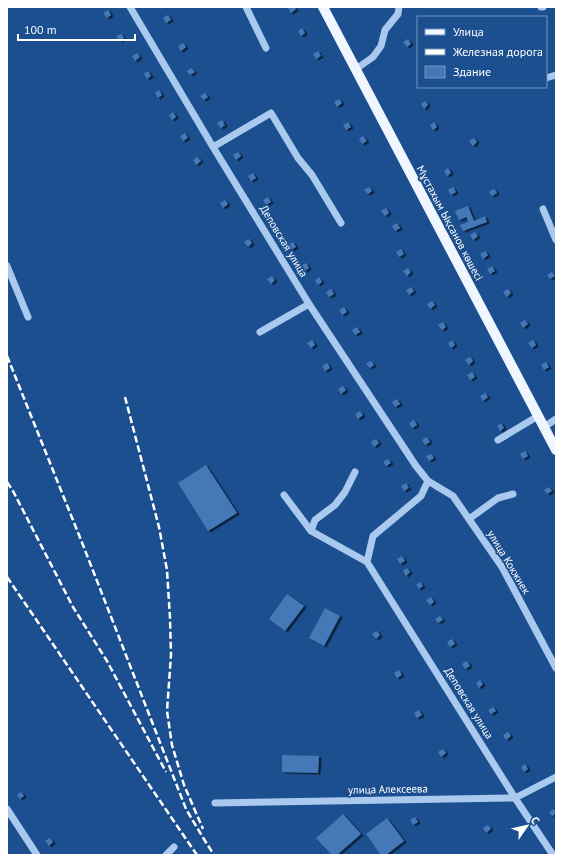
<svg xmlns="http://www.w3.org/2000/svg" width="563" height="862" viewBox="0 0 563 862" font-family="'PT Sans',sans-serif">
<defs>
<filter id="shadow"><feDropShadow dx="2.5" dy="1.5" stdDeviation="0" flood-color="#0009"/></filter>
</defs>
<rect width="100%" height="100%" fill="#1b4f8f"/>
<path fill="#4478b7" filter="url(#shadow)" d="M290 7H294L296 9 291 13 288 8Z
M108 10 111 15 107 18 103 13Z
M168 15 171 20 166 23 163 18Z
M302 28 305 33 301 36 298 31Z
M121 34 124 38 120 41 116 36Z
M408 39 411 44 407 47 403 42Z
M183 43 186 47 181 51 178 46Z
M318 51 321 56 316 59 313 54Z
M137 53 140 57 135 61 132 56Z
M191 68 195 72 190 75 187 71Z
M148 71 151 76 147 79 144 74Z
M159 90 162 95 158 98 155 93Z
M205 93 208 97 204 100 200 96Z
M339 99 342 103 337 107 334 102Z
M425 101 428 105 424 109 421 104Z
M173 112 176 117 172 120 169 115Z
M222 120 225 125 221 128 217 123Z
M348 122 351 127 346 130 343 125Z
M434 122 437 127 433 130 430 125Z
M185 133 188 138 183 141 180 136Z
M363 136 367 141 362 144 359 139Z
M474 138 477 142 473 146 469 141Z
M238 152 241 156 236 160 233 155Z
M197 157 201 161 196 165 193 160Z
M448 168 451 173 447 176 444 171Z
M253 173 256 178 251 181 248 176Z
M369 187 372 191 368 194 364 190Z
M453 187 456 192 451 195 448 190Z
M494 189 497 193 492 196 489 192Z
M268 197 271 202 266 205 263 200Z
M225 200 228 204 223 208 220 203Z
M468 206 474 221 485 216 487 222 463 231 460 225 468 222 467 217 459 220 455 211Z
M386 208 389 213 385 216 381 211Z
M397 223 400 228 395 231 392 226Z
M475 232 478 236 473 240 470 235Z
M249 239 252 243 248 247 244 242Z
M293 242 296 247 291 250 288 245Z
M401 249 404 254 399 257 396 252Z
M485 251 488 255 483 259 480 254Z
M306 263 309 268 305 271 301 266Z
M492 266 495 271 490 274 487 269Z
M408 268 411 272 407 276 403 271Z
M552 272 555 276 550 279 547 275Z
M272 276 275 280 271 284 267 279Z
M319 277 322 282 318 285 315 281Z
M411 287 414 291 409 295 406 290Z
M331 289 334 294 329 297 326 292Z
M508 289 511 293 507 297 503 292Z
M432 301 435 305 430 309 427 304Z
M344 307 347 312 342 315 339 310Z
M525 320 528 324 523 328 520 323Z
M443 322 446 327 442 330 438 325Z
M357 327 360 332 355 335 352 330Z
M312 340 315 345 311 348 307 343Z
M452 340 455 345 451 348 448 344Z
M533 340 536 345 532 348 528 343Z
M470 357 473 361 469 365 465 360Z
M371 361 374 365 370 368 366 364Z
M546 362 549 367 544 370 541 365Z
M327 363 330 368 325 371 322 366Z
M472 372 475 377 470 380 467 375Z
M343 386 346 390 341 394 338 389Z
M485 393 488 397 483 401 480 396Z
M397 399 400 404 395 407 392 402Z
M360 411 363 415 358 419 355 414Z
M414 420 417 425 412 428 409 423Z
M501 423 504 428 500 431 497 426Z
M427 437 430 442 425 445 422 440Z
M376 439 379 443 374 447 371 442Z
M525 451 528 456 523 459 520 454Z
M431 454 434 458 429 461 426 456Z
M388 459 391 463 386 466 383 462Z
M206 465 237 513 208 531 178 483Z
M406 483 409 488 404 491 401 486Z
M549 487 552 491 547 494 544 490Z
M402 556 405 561 400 564 397 559Z
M407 568 410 572 406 576 403 571Z
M420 582 423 586 419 589 416 585Z
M287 594 304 606 285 631 269 619Z
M431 597 434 602 430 605 426 600Z
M325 608 340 616 324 646 309 638Z
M440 616 443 620 438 623 435 619Z
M377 631 380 635 376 639 372 634Z
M452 639 455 644 450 647 447 642Z
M467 661 470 666 465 669 462 664Z
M399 670 402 675 397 678 394 673Z
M480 680 483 684 479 688 476 683Z
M493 707 496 711 491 714 488 710Z
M419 710 422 715 417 718 414 713Z
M508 732 511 736 506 740 503 735Z
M443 749 446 753 441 757 438 752Z
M282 755 319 756 318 773 282 772Z
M525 764 528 769 524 772 521 767Z
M21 792 24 796 20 799 17 795Z
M554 809 556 814 552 816 549 812Z
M343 814 361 834 337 855H332L316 838Z
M415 817 418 822 413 825 410 820Z
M387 818 404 841 386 855H381L366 834Z
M488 825 491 829 486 833 483 828Z
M50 838 53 842 49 846 45 841Z"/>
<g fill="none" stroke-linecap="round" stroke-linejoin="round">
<path stroke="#a9c9ee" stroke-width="7" d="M130 7 213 147 309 304 416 466 428 481 453 496 502 567 556 668
M246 7 266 48
M541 7H543
M356 69 373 57 381 46 385 30 398 14 399 7
M546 78 556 75
M213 147 271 113 298 158 312 175 341 223
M543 209 556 240
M7 266 28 317
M260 332 309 304
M544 427 556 419
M498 440 538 416
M284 495 311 531 367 562 515 798 553 855
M469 519 498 498 513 494
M311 531 315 520 335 505 345 492 355 472
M367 562 373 536 421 496 428 481
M215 803 515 798 556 777
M7 809 37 855
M166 855 174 847"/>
<path stroke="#f0f6ff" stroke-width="10" d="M323 7 556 450"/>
<path stroke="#fff" stroke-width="2.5" stroke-dasharray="7 3" stroke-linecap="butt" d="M7 356 83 545 186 809 202 836 214 855
M125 397 159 527 167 570 170 618 171 655 167 711 172 745 184 785 203 829
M7 482 13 491 73 607 107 661 166 772
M7 577 197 855"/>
</g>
<g text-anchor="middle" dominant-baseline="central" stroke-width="3.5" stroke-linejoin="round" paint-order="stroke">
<g font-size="11" fill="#fff" stroke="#1b4f8f">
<text transform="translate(450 223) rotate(62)">Мұстахым Ықсанов көшесі</text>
<text transform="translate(284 241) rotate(59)">Деповская улица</text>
<text transform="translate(509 562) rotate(59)">улица Кокжиек</text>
<text transform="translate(469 703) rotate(58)">Деповская улица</text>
<text transform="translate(388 789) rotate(-1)">улица Алексеева</text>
</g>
</g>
<rect width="563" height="862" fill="none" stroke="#ffffff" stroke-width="16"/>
<rect x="417" y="16" width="130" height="72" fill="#1b4f8f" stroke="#7695bc"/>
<rect x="425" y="29" width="20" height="6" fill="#f0f6ff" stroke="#7695bc"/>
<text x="453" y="36" font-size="12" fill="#ffffff">Улица</text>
<rect x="425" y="49" width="20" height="6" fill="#ffffff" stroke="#7695bc"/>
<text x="453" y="56" font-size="12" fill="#ffffff">Железная дорога</text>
<rect x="425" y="66" width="20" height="12" fill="#4478b7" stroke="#7695bc"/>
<text x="453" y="76" font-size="12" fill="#ffffff">Здание</text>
<g transform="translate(527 826) rotate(56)" stroke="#1b4f8f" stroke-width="3" paint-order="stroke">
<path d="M0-3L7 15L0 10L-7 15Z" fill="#ffffff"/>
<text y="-6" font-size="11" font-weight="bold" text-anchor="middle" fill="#ffffff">С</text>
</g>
<path d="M18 34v6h117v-6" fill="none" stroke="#ffffff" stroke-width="2"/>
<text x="24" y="34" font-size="12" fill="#ffffff" stroke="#1b4f8f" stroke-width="3" paint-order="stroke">100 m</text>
</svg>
